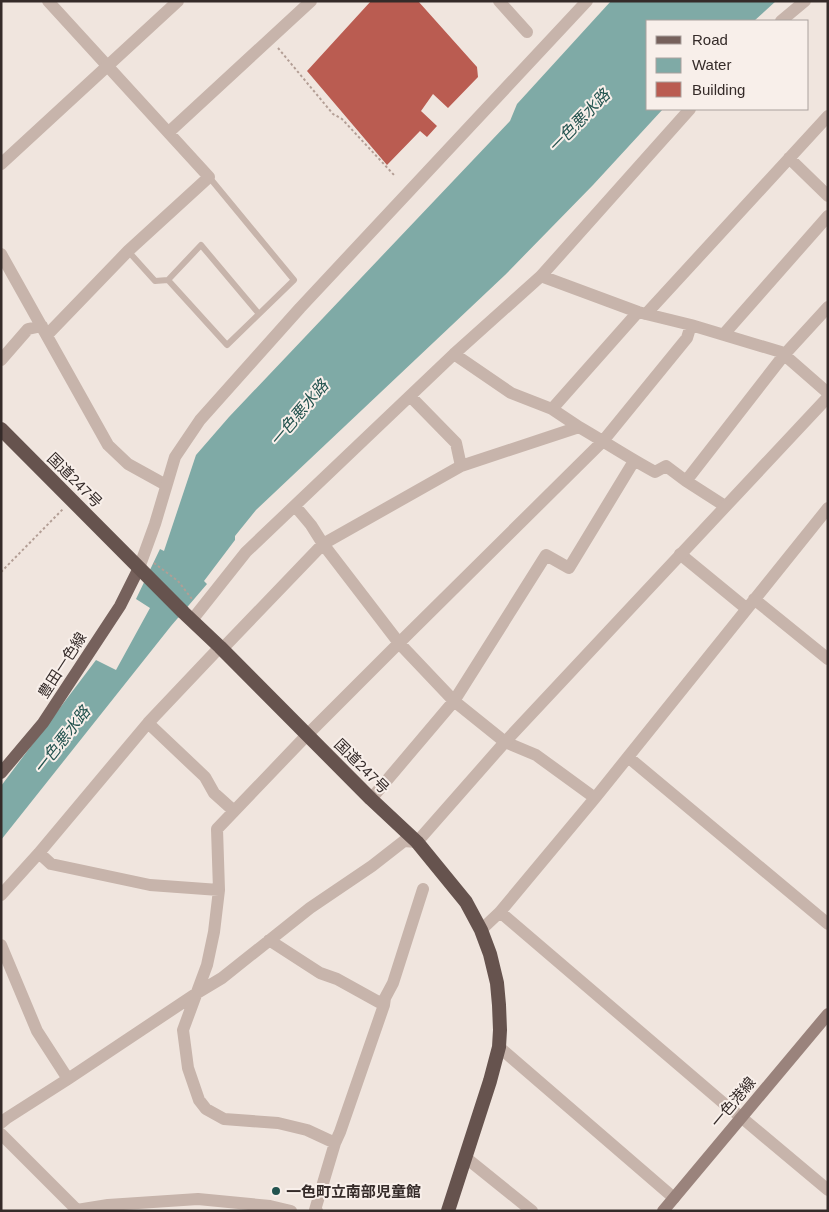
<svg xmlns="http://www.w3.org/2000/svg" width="829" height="1212" viewBox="0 0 829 1212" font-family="Arial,'Noto Sans JP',sans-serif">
<rect width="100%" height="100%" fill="#f0e5de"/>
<path fill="#7faaa6" d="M611 1H776L754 21H648V109H663L593 185 505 275 256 510 235 536V540L204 581 207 584 171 626 1 840V786L96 660 116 670 150 608 136 599 160 549 164 551 196 455 229 417 510 121 517 104Z"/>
<path fill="#ba5c51" d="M371 1H418L477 67 478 77 448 108 433 94 421 111 437 126 427 137 420 131 387 165 307 71Z"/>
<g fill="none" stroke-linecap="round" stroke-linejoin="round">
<path stroke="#b39e95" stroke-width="2" stroke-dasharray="2.5 2.5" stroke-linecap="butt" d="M278 48 333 114 342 119 394 175
M154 563 178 581 192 599
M1 572 63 509"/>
<path stroke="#c7b4ab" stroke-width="6" d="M128 251 155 281 168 280 227 345 294 280 209 177
M168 280 201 245 259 314"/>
<path stroke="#c7b4ab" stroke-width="12" d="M499 1 527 32
M781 21 805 1
M169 132 311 1
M789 158 828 196
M1 254 108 445 128 464 166 485
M541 276 638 312 691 325 781 352 828 393
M646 314 828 116
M724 334 828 216
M47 335 128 251 209 177 48 1
M454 354 511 393 552 409 579 427
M1 360 28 329 42 326
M410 396 456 443 461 466
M552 409 638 312
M686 481 784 355 828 307
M295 506 311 525 323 544 399 643 454 701 505 742 536 755 595 798
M680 554 747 609
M754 599 828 659
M192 620 246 552 454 354 541 276 690 109
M148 723 205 777 214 793 234 811
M628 757 828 924
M371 799 454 701 546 555 569 568 634 461
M39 853 51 864 150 885 219 890
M1 895 39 853 148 723 220 647 226 645 323 544 461 466 579 427C605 442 629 458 655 472L666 466 686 481 725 506
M500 912 728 1107 741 1117 828 1190
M481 930 500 912 595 798 828 508
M269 940 320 973 337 979 384 1005
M1 945 37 1031 68 1079
M499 1047 674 1198
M1 1123 7 1118 68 1079 197 993 222 978 310 908 372 866 404 841 417 842
M1 1134 77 1210 108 1205 198 1199 270 1206 291 1211
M335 1143 307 1130 278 1123 224 1119 206 1109 199 1100 188 1068 183 1030 207 965 214 932 219 890 217 829 307 735 399 643 603 441 687 338 691 325
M465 1157 532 1211
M317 1211 315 1210 335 1143 340 1132 384 1005 385 998 393 983 423 889"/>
<path stroke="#c7b4ab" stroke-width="12" d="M1 164 178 1
M139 568 155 524 175 457 200 420 300 308 587 1
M417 842 505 742 828 397"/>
<path stroke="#9a837c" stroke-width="12" d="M663 1211 828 1014"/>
<path stroke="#76615c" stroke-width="12" d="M1 773 43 723 120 606 139 568"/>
<path stroke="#66534e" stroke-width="14" d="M1 429 184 613 220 647 371 799 417 842 466 902 481 930 490 954 497 983 499 1005 500 1030 499 1047 490 1081 448 1211"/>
</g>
<circle fill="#23534f" stroke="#f8efea" stroke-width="2" cx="276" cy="1191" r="5"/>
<g text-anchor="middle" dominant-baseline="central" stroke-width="4" stroke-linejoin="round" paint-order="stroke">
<g font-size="15" fill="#352b29" stroke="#f8efea">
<text transform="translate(75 480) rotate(45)">国道247号</text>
<text transform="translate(62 665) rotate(-57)">豊田一色線</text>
<text transform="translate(362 766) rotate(45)">国道247号</text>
<text transform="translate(733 1102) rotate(-50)">一色港線</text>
</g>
<g font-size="15" font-weight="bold" fill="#352b29" stroke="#f8efea" text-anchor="start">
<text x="286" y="1191">一色町立南部児童館</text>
</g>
<g font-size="16" font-style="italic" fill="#23534f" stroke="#f8efea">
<text transform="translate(579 121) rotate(-46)">一色悪水路</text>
<text transform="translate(299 413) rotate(-50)">一色悪水路</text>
<text transform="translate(62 740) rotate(-52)">一色悪水路</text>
</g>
</g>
<rect width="829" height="1212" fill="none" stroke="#352b29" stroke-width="5"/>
<rect x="646" y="20" width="162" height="90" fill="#f8efea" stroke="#aaa19d"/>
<rect x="656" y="36" width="25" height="8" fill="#76615c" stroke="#aaa19d"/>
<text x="692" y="45" font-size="15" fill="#352b29">Road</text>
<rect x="656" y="58" width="25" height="15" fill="#7faaa6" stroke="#aaa19d"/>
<text x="692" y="70" font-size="15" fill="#352b29">Water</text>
<rect x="656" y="82" width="25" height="15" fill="#ba5c51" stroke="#aaa19d"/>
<text x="692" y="95" font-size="15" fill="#352b29">Building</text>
</svg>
